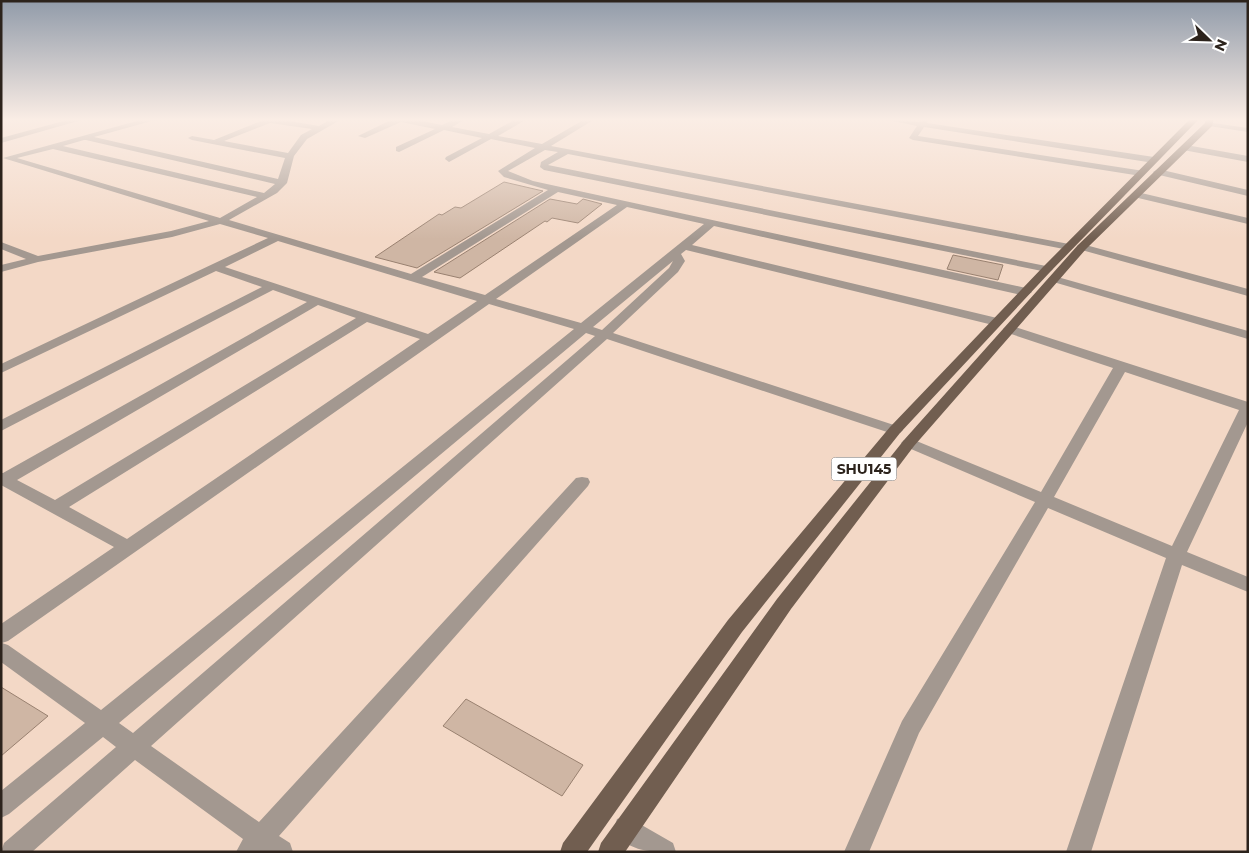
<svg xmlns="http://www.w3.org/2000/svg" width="1249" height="853" viewBox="0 0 1249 853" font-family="Montserrat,sans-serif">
<rect width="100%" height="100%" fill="#f3d8c6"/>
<path fill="#cfb6a4" stroke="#998170" d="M504 182 543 191 417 268 375 257 439 214 442 215 455 207 461 208Z
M550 199 577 204 583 199 602 204 578 223 552 218 547 222 545 221 460 278 434 272Z
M953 255 1003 265 998 280 947 269Z
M1 687 48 716 1 756Z
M466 699 583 765 562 796 443 726Z"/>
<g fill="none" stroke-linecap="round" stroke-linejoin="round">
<path fill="#a39890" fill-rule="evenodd" d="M1 119H9L1 122Z
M71 119H85L1 143V138Z
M144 119H159L94 137 278 179 285 158 192 140 188 138 192 136 214 140 261 121V119H278L319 126 331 119H342L307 139 294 156 287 183 277 193 229 220 411 274 548 190 504 177 498 171 535 148 491 139 449 162 445 159 446 157 482 138 444 130 399 152 396 151V147L435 129 401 122 365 138 358 136 393 119H412L442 125 455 119H466L452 127 489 134 516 119H527L498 136 542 144 585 119H595L551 146 1069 244 1074 247 1069 250 568 154 548 165 1051 267 1053 269 1051 271 1047 272 544 170 540 167 541 162 558 152 545 150 508 171 533 181 1026 288 1032 292 1026 296 714 226 692 245 997 318 1003 322 997 326 686 250 681 254 685 261 678 272 613 333 900 427 903 430 900 433H890L607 339 151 746 259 822 576 478 582 477 588 478 590 482 588 486 279 836 290 843 293 852H236L243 839 135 760 32 852H1L4 843 116 747 103 737 9 814 1 818V791L85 723 1 662V624L114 547 1 485V473H3L307 302 273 290 1 431V420L262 287 216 271 1 373V364L268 238 220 224 172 237 38 262 1 272V265L26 259 1 249V242L38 256 171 231 209 221 3 158ZM270 123 312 129 301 135 288 153 224 141ZM84 140H86L275 184 264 193 63 146ZM53 149 257 197 220 218 17 158ZM558 192 617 205 485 295 422 277ZM627 207 704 224 581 323 496 299ZM278 241 477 301 428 334 225 267ZM673 261 669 268 602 330 593 327ZM489 304 574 329 101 710 8 645 2 643 8 641ZM318 305 356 318 55 500 17 480ZM367 322 420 339 127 539 69 507ZM586 333 595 336 133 733 119 723Z
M883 119 919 122 921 119H929L927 123 1154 157 1158 160 1154 163 924 127 918 136 1144 171V175L1141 176 913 140 909 138 917 126Z
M1206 122 1248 128V132L1209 126H1206Z
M1186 145 1248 156V162L1183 150 1182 148Z
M1158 169 1248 190V196L1155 174 1153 172Z
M1137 192 1248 218V224L1134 197V193Z
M1082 244 1248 289V296L1078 249 1077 247 1078 245Z
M1054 276 1248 331V339L1050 281 1048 279Z
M1009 325 1248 402V422L1187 552 1248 577V592L1182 565 1091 852H1066L1166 558 1048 508 919 733 869 852H844L902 721 1035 502 904 446 901 443 904 440H914L1041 492 1113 368 1005 332 1003 329ZM1125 372 1239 410 1172 546 1054 497Z
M626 816 673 843 676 852C653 852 625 853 614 828L617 819Z"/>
<path fill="#715e50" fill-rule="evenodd" d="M1190 119H1199L1051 271 900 433 742 632 587 852H560L563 843 728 620 890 427 1043 267Z
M1206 119H1214L1212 126 1086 249 914 446 791 609 625 852H598L601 843 777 599 904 440 1078 245 1205 123Z"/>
</g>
<linearGradient id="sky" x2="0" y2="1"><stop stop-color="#919ba9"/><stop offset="0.5" stop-color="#faede5"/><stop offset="1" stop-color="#faede5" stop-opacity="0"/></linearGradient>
<rect width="1249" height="239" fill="url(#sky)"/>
<g text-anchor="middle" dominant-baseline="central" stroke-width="4.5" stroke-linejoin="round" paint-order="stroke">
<rect fill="#fff" stroke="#6b6560" stroke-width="1" x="831.5" y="457.5" width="65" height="23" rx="4"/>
<g font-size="14" font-weight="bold" fill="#2c231c">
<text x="864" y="469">SHU145</text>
</g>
</g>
<rect width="1249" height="853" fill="none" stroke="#2c231c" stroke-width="5"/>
<g transform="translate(1209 40) rotate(113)" stroke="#ffffff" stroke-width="4" paint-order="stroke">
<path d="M0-4L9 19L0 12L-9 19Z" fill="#2c231c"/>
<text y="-8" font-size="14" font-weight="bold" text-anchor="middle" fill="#2c231c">N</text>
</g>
</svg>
